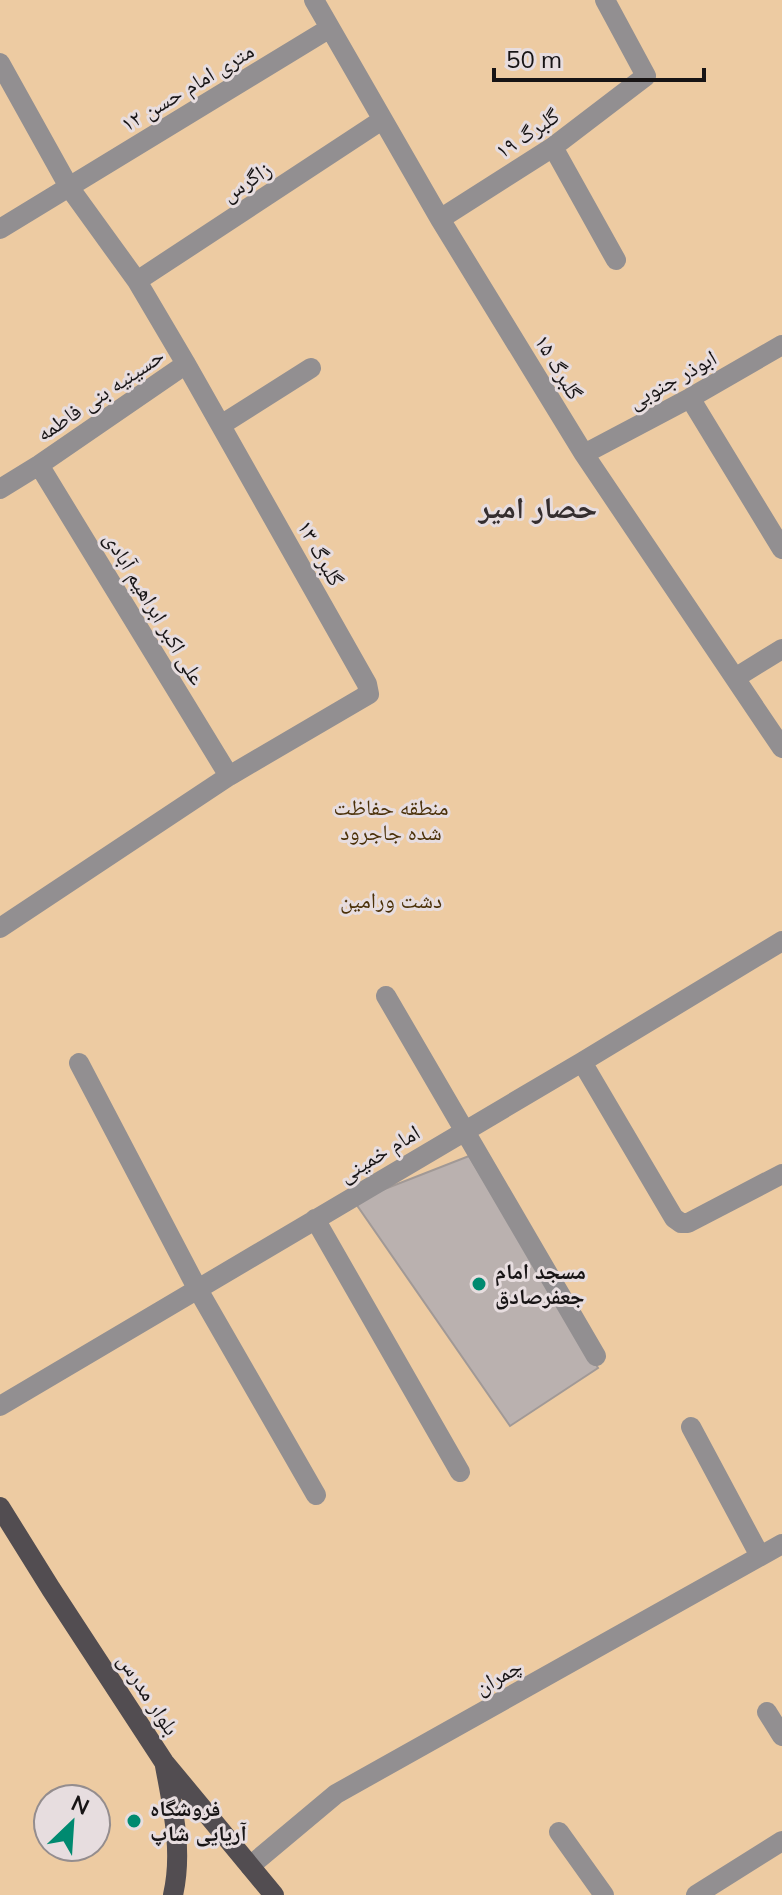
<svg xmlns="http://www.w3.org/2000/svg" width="782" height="1895" viewBox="0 0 782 1895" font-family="Mulish,'Noto Naskh Arabic',sans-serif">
<rect width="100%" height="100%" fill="#e7dddf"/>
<path fill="#edcba2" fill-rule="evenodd" d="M0 0H782V1895H0ZM48 1799H96V1847H48Z"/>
<path fill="#bab1af" stroke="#a19996" stroke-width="2" d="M469 1156 598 1368 510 1426 354 1201Z"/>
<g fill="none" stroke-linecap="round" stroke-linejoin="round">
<path stroke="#928f91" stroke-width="20" d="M314 0 440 219 584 454 782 748
M0 63 69 187 137 281 186 364 367 684 369 694 229 776 0 928
M553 147 616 260
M440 219 553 147 646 76 605 0
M0 229 330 28
M137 281 382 120
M690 398 782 549
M221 425 311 368
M584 454 690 398 782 345
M39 465 229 776
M0 489 39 465 186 364
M735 678 782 649
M386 996 596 1356
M582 1062 674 1218 681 1223H688L782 1174
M79 1063 197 1288 316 1495
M315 1219 460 1472
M0 1406 582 1062 782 941
M691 1427 760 1556
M767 1712 782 1736
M559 1832 604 1895
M250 1866 336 1794 782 1544
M696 1895 782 1841"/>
<path stroke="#524d51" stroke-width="20" d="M0 1507 51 1589 164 1762 274 1895
M165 1766C173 1809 183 1852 173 1895"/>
</g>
<g fill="#008a70" stroke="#e7dddf" stroke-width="3">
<circle cx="479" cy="1284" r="8"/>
<circle cx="134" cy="1821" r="8"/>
</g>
<g text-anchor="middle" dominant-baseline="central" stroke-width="6" stroke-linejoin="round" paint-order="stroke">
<g font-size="22" fill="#171415" stroke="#e7dddf">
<text transform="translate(187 87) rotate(-31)">۱۲ متری امام حسن</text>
<text transform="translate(527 133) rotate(-34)">گلبرگ ۱۹</text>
<text transform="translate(246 181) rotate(-33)">زاگرس</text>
<text transform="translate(559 367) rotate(59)">گلبرگ ۱۵</text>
<text transform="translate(672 379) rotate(-29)">ابوذر جنوبی</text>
<text transform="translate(100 394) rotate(-34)">حسینیه بنی فاطمه</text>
<text transform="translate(321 553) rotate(61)">گلبرگ ۱۳</text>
<text transform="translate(155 608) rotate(59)">علی اکبر ابراهیم آبادی</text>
<text transform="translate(379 1153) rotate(-31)">امام خمینی</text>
<text transform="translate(498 1676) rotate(-29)">چمران</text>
<text transform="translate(149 1694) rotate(57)">بلوار مدرس</text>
</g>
<g font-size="22" fill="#4a3008" stroke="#e7dddf">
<text x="391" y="807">منطقه حفاظت<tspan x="391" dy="25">شده جاجرود</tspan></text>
<text x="391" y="900">دشت ورامین</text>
</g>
<g font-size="22" font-weight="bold" fill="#171415" stroke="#e7dddf" text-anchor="start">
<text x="495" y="1271">مسجد امام<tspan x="495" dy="25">جعفرصادق</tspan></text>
<text x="150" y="1808">فروشگاه<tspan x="150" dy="25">آریایی شاپ</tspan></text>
</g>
<g font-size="30" font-weight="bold" fill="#352e2f" stroke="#e7dddf">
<text x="538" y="507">حصار امیر</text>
</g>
</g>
<g transform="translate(72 1823) rotate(25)"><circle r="38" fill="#e7dddf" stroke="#948d8e" stroke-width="2"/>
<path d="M0-6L14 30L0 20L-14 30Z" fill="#008a70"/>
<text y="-12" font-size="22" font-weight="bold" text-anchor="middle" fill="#171415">N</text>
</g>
<path d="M494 68v12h210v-12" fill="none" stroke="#171415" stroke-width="4"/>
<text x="506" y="68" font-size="24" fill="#171415" stroke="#e7dddf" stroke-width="6" paint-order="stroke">50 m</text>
</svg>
